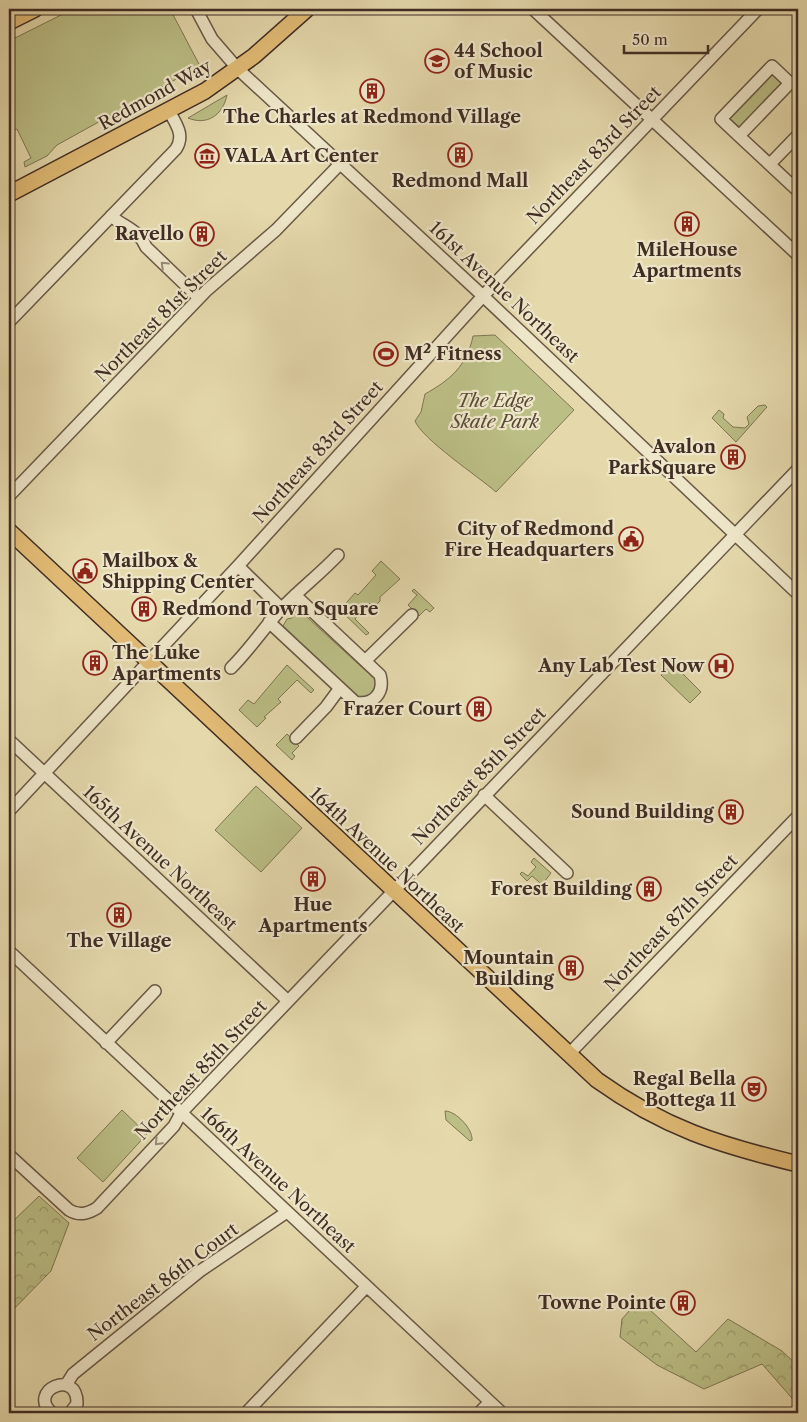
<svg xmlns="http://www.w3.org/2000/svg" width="807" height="1422" viewBox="0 0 807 1422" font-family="'Libre Caslon Text',serif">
<defs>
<pattern id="forest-crowns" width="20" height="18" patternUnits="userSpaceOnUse" patternTransform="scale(1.25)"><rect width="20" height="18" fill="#bbbe85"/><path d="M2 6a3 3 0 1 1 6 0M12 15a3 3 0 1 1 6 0" fill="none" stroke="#999b6d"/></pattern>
</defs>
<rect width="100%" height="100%" fill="#e5d9ac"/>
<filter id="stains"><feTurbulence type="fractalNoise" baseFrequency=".004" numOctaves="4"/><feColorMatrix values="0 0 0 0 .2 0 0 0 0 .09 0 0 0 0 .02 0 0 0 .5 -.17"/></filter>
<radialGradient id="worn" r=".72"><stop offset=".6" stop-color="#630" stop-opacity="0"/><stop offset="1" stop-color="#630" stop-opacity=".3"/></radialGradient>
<path fill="#bbbe85" stroke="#7e7654" d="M73 9H170L200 66 57 145 47 156 25 167 24 162 31 158 17 129 10 132 9 130V41Z
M774 72 784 81 742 129 728 117Z
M227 95C223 115 207 126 188 118Z
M495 335 574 410 496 492C479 477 422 439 415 421L421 412 425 394C450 380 467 366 473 336Z
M765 405 767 407 736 442 712 418 719 410 724 414 723 418 733 427 745 428 749 424 747 417 758 406Z
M381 561 400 579 380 597V601L374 607 370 603 364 609 363 608 355 619 369 633 366 635 340 610 355 593 358 595 376 575 372 571Z
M414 589 434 608 430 612 426 609 419 616 408 605 417 595 412 591Z
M297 608 378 682V686L365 700H361L283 626 287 619 292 618Z
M672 663 701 692 690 703 661 675Z
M287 665 314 690 311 693 297 680 278 699 281 702 264 717 266 718 257 727 239 710 248 700 254 704Z
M287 734 299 746 292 753 295 756 292 760 276 745Z
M256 786 302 828 261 872 215 830Z
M534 858 551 873 541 886 546 890 544 894 536 889 540 883 532 876 527 881 520 874 522 872 528 876 536 867 531 862Z
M122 1110 147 1134 103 1182 77 1158Z
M445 1111C456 1111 473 1129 472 1140L470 1141 446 1120Z"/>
<path fill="url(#forest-crowns)" stroke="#7e7654" d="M39 1196 69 1223 51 1271 9 1314V1225Z
M639 1300 696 1352 728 1319 782 1351 798 1366V1405L762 1364 704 1389 657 1365 620 1337 622 1319Z"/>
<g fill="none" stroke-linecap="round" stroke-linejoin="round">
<g stroke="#695846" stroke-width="14">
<path id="minor" d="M196 9 212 39 238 69 483 296 798 594
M533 9 798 255
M772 66 790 83 739 136 721 119Z
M739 136 798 191
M770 164 798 135
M111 216C124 227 139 230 146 247L199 298
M9 322 176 149C185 135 176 124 169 111
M9 496 207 290 276 230 340 164
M238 566 282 609
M269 622 355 702C373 706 385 693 380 675L295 595
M365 661 412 615
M231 668C250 649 263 629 281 609 300 589 319 575 338 555
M296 738 326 707 340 688
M9 740 288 1001
M484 795 567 873
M9 811 238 566 483 296 758 9
M9 951 502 1413
M106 1043 155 991
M569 1054 798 816
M9 1155 69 1210C79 1216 87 1214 97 1208L174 1126 181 1113 798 469
M66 1385 73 1374 200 1271 287 1212
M52 1413C26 1391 78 1367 77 1404L70 1413
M246 1413 366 1287
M479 1413 490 1402"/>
</g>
<g stroke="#402d24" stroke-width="18">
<path id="major" d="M9 22 35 9
M9 194 205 91 254 56 307 9
M9 531 597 1080C664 1128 719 1145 798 1164"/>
</g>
<use href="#minor" stroke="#eee6c9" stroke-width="11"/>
<use href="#major" stroke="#e2bc76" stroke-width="15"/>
</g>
<defs><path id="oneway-chevron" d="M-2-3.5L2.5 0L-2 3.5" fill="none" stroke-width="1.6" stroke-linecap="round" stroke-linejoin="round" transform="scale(1.25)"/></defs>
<g stroke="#978a76">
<use href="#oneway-chevron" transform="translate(164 265) rotate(-136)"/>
<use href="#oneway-chevron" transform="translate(158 1142) rotate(134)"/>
</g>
<defs>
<g id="school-ring" transform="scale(1.25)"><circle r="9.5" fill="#eee6c9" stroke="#8f2418" stroke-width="1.5"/><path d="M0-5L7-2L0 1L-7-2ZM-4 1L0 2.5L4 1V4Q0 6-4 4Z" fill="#8f2418"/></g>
<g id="building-ring" transform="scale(1.25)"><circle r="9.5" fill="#eee6c9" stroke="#8f2418" stroke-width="1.5"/><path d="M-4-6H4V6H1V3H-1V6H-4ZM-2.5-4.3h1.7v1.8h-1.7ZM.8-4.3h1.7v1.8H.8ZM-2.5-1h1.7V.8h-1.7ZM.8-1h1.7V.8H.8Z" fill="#8f2418"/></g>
<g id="museum-ring" transform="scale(1.25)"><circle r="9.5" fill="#eee6c9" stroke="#8f2418" stroke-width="1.5"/><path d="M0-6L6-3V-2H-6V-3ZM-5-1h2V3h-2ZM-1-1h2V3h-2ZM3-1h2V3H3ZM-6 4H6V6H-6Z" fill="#8f2418"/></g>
<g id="stadium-ring" transform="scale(1.25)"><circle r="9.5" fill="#eee6c9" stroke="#8f2418" stroke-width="1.5"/><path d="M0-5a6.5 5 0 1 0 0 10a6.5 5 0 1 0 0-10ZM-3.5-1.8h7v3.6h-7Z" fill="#8f2418"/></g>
<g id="civic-ring" transform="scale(1.25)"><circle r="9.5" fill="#eee6c9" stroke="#8f2418" stroke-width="1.5"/><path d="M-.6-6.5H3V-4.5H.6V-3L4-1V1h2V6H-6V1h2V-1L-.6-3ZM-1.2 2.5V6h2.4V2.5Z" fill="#8f2418"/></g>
<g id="hospital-ring" transform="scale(1.25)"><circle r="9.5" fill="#eee6c9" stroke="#8f2418" stroke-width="1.5"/><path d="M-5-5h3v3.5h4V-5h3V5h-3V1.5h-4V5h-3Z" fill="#8f2418"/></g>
<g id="theatre-ring" transform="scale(1.25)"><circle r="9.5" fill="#eee6c9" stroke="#8f2418" stroke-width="1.5"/><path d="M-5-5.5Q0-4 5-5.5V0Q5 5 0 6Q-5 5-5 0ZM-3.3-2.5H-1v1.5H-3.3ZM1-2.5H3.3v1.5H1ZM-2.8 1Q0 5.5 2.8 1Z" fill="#8f2418"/></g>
</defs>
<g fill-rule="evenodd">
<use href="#school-ring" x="437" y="61"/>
<use href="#building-ring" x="372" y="91"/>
<use href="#building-ring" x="460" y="155"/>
<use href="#museum-ring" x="207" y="156"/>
<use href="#building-ring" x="687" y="224"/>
<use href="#building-ring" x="202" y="234"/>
<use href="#stadium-ring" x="386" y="354"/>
<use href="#building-ring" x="733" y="457"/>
<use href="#civic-ring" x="631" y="539"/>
<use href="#civic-ring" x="85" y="571"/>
<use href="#building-ring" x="144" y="609"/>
<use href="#building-ring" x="95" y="663"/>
<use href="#hospital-ring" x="721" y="666"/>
<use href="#building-ring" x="479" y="709"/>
<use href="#building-ring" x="731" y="812"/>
<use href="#building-ring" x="313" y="879"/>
<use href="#building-ring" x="649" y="889"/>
<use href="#building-ring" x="119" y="915"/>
<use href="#building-ring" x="571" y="968"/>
<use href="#theatre-ring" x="754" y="1089"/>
<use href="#building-ring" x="683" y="1303"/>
</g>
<g text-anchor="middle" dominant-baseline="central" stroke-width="4.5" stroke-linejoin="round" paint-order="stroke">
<g font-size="18" font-weight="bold" fill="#402d24" stroke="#eee6c9" text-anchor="end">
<text x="454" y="51" text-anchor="start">44 School<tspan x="454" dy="21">of Music</tspan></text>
<text x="372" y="117" text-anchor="middle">The Charles at Redmond Village</text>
<text x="224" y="156" text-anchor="start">VALA Art Center</text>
<text x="460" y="181" text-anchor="middle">Redmond Mall</text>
<text x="184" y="234">Ravello</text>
<text x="687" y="250" text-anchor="middle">MileHouse<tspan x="687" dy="21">Apartments</tspan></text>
<text x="404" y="354" text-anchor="start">M² Fitness</text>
<text x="716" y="447">Avalon<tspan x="716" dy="21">ParkSquare</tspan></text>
<text x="614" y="529">City of Redmond<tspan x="614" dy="21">Fire Headquarters</tspan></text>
<text x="102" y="561" text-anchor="start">Mailbox &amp;<tspan x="102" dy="21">Shipping Center</tspan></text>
<text x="162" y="609" text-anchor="start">Redmond Town Square</text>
<text x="112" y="653" text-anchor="start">The Luke<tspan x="112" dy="21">Apartments</tspan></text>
<text x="704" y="666">Any Lab Test Now</text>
<text x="462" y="709">Frazer Court</text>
<text x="714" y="812">Sound Building</text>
<text x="632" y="889">Forest Building</text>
<text x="313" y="905" text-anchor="middle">Hue<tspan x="313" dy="21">Apartments</tspan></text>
<text x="119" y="941" text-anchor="middle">The Village</text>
<text x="554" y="958">Mountain<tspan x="554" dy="21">Building</tspan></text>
<text x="736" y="1079">Regal Bella<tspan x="736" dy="21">Bottega 11</tspan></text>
<text x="666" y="1303">Towne Pointe</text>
</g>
<g font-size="18" fill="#402d24" stroke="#eee6c9">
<text transform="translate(155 95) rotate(-29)">Redmond Way</text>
<text transform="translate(594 155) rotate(-46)">Northeast 83rd Street</text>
<text transform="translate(504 292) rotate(43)">161st Avenue Northeast</text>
<text transform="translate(161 316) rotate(-45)">Northeast 81st Street</text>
<text transform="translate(318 452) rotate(-48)">Northeast 83rd Street</text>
<text transform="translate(479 776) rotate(-46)">Northeast 85th Street</text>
<text transform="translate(160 858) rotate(43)">165th Avenue Northeast</text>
<text transform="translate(387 860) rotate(43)">164th Avenue Northeast</text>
<text transform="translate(671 923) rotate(-46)">Northeast 87th Street</text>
<text transform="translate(201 1070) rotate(-47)">Northeast 85th Street</text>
<text transform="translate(278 1180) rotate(43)">166th Avenue Northeast</text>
<text transform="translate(163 1282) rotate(-37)">Northeast 86th Court</text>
</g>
<g font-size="18" font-style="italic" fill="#594a37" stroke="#eee6c9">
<text x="495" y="401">The Edge<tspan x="495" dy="21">Skate Park</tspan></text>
</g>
</g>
<rect width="807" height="1422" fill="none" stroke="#e5d9ac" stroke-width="30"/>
<rect x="10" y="10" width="787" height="1402" fill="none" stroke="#402d24" stroke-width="2.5"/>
<rect x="15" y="15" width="777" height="1392" fill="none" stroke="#402d24"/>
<path d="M624 45v8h84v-8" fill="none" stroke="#402d24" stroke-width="2.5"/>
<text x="632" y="45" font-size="15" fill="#402d24" stroke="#eee6c9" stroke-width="4" paint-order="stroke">50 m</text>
<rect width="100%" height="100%" filter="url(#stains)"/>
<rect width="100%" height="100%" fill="url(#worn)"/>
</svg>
